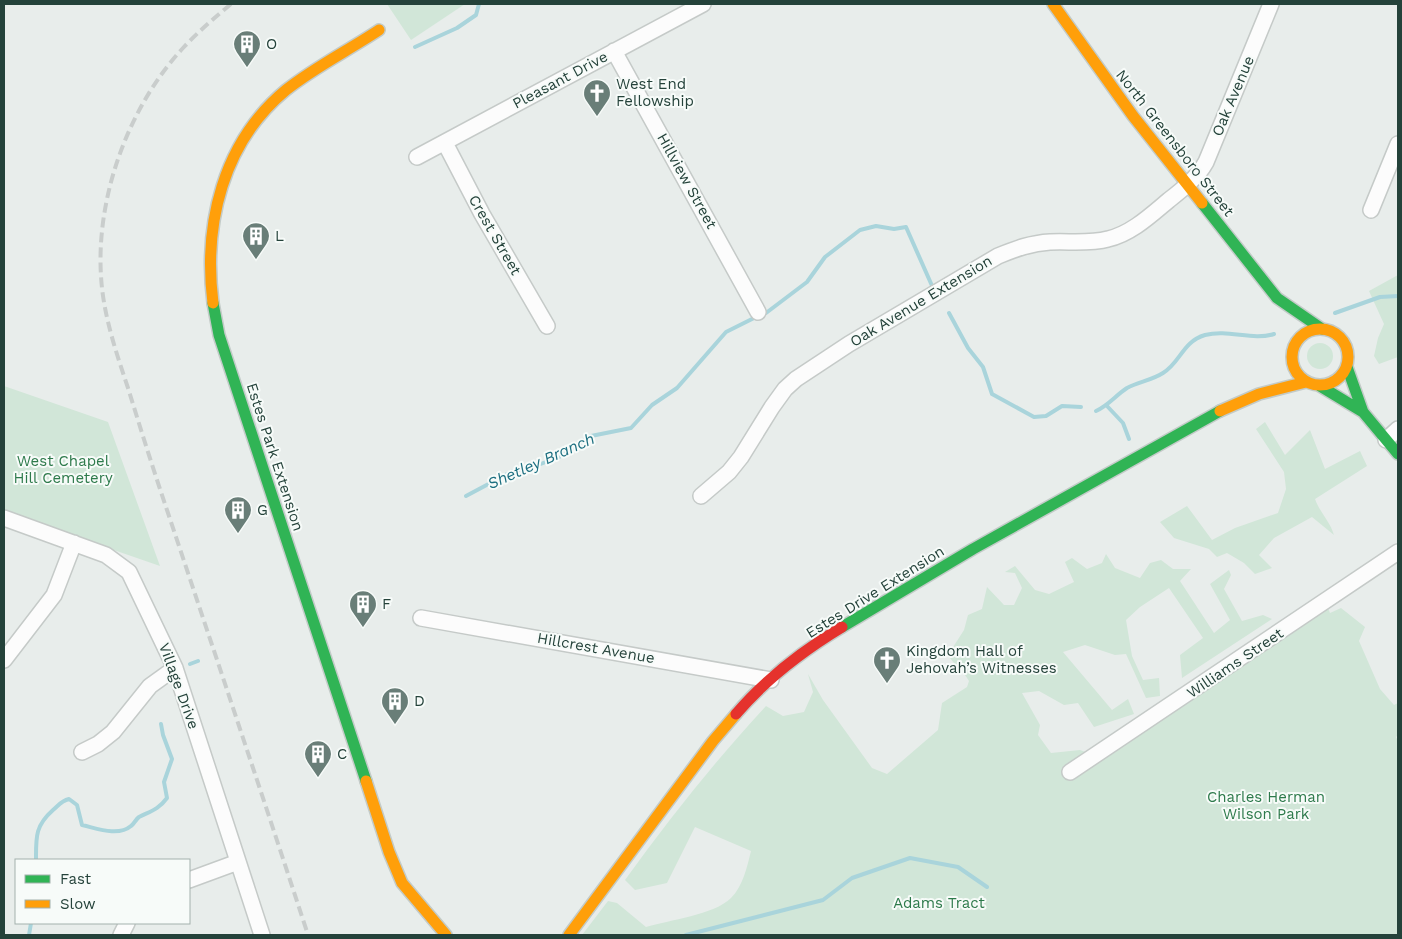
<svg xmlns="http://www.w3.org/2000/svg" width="1402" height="939" viewBox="0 0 1402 939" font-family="'Work Sans',sans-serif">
<rect width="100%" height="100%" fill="#e8edeb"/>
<path fill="#d1e6d8" d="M387 4H465L411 40Z
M1398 275V357L1379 364 1374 356 1378 338 1384 324 1369 291Z
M1307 356a13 13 0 1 1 26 0a13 13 0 1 1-26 0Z
M4 386 108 422 160 566 4 512Z
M1265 422 1285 455 1310 430 1325 469 1360 451 1367 466 1315 499C1320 513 1330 521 1334 535L1312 517 1274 538 1259 555 1272 568 1255 574 1244 563 1227 553 1217 557 1209 549 1174 538 1160 522 1187 506 1212 540 1235 528 1278 513 1286 489 1284 472 1256 429Z
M1106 554 1115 568 1140 578 1150 563 1161 560 1173 569H1191L1180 581 1214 633 1230 620 1210 584 1229 570 1231 575 1224 589 1242 621 1263 615 1272 619 1182 678 1180 655 1203 638 1169 588 1140 607 1126 620 1132 656 1143 680 1159 678 1160 696 1146 698 1126 654 1115 655 1085 645 1063 652 1112 710 1128 699 1134 714 1094 727 1078 703 1064 705 1039 691 1022 693 1040 725 1038 735 1051 753 1080 750 1099 757 1107 756 1328 608 1330 613 1341 608 1365 627 1359 641 1380 689 1394 705 1398 703V735L1396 737 1398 741V935H582L608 901 617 903 646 927C669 920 714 915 731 898 743 886 747 867 751 851L695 827 667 883 635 890 625 880C669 819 715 761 766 706L783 716 804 712 813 692 808 674 823 700 872 768 887 774 938 730 942 703 967 687 969 681C963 670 954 665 948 655L964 630 968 615 982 609 987 587 1004 605H1014L1022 588 1015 573 1005 572 1015 566 1035 590 1049 594 1074 582 1065 562 1072 558 1087 569 1102 563Z"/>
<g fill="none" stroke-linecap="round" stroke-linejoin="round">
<path stroke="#a9d4db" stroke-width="4" d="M415 47 457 28 476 15 479 4
M766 313 807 282 825 257 860 230 876 226 894 229 906 227 933 288
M949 313 968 348 983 367 992 394 1034 417 1046 416 1062 406 1081 407
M1335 313 1380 297 1398 296
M1107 406 1123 423 1129 439
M1096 411C1109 405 1116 395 1127 388 1139 382 1152 380 1163 373 1181 362 1182 342 1205 335 1229 329 1252 341 1274 334
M466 496 511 472 530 468 559 457 591 436 631 428 652 405 677 388 726 332 754 318
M190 664 198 661
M36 860C36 837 35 826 53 810 59 805 61 801 69 799L77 805 82 825C96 828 118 837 131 826 134 824 136 819 139 817 151 811 159 809 167 798L164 782 172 759 163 735 161 724
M29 935 31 923
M686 935 823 900 852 878 910 858 958 867 987 887"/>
<g stroke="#c5cac8" stroke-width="18">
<path id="street" d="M614 51 758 312
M445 143 482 214 547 326
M417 157 703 4
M1371 210 1398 144
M1386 440 1398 429
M701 496 729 472 741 457 772 407 785 389 796 379 849 344 998 256C1015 249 1031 243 1050 242 1069 241 1089 244 1108 239 1131 234 1151 215 1169 200 1183 189 1197 178 1206 162L1271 4
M4 518 106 555 129 572 175 668 262 935
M421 618 771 680
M4 660 54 595 74 543
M82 752 98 744 113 732 150 686 175 668
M1070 772 1398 552
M189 880 238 862
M121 935 127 923"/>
</g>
<g stroke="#c3cbc8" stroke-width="14">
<path id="fast" d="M1202 203 1277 298 1322 329
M213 303 219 335 366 781
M1347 367 1363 412 1398 454
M1320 386 1363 412
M842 627 973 549 1220 411"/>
</g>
<g stroke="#c3cbc8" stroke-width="14">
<path id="slow" d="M1053 4 1133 116 1202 203
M213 303C203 224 223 142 286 90 315 67 349 50 379 30
M1292 357a28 28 0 1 1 56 0a28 28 0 1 1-56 0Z
M1220 411 1259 394 1306 382
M366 781 389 852 402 883 446 935
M569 935 713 741 736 714"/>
</g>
<g stroke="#c3cbc8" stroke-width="14">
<path id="jam" d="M736 714C764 681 804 650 842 627"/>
</g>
<use href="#street" stroke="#fcfcfc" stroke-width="15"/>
<use href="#fast" stroke="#30b455" stroke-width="11"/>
<use href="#slow" stroke="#ff9f0a" stroke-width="11"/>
<use href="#jam" stroke="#e5322d" stroke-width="11"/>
<path stroke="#c9cdcc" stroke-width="4" stroke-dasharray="10 5" stroke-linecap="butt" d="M231 4C214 18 198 32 183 48 129 106 96 196 101 276 103 314 116 352 128 388 141 430 154 472 168 513 215 654 262 794 308 935"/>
</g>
<defs>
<g id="building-pin" transform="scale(1.4375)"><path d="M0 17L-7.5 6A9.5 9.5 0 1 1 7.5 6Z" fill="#697e78" stroke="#f7fbf9"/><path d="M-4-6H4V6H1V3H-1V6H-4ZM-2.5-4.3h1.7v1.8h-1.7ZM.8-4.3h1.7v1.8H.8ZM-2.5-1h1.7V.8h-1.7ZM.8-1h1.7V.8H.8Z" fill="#fff"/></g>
<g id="church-pin" transform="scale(1.4375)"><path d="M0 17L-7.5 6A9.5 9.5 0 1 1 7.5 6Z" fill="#697e78" stroke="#f7fbf9"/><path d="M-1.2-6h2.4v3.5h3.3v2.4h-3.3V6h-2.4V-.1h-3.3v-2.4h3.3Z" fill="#fff"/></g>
</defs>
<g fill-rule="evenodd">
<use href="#building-pin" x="247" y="44"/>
<use href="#church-pin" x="597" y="93"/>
<use href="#building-pin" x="256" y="236"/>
<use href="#building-pin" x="238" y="510"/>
<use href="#building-pin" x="363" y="604"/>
<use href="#church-pin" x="887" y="660"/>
<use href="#building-pin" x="395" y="701"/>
<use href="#building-pin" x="318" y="754"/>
</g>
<g text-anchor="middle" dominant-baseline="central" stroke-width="4" stroke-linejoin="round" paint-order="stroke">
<g font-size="15" fill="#24423a" stroke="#f7fbf9" text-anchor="start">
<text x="266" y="44">O</text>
<text x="616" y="84">West End<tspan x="616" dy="17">Fellowship</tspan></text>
<text x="275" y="236">L</text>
<text x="257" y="510">G</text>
<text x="382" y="604">F</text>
<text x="906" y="651">Kingdom Hall of<tspan x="906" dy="17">Jehovah’s Witnesses</tspan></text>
<text x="414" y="701">D</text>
<text x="337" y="754">C</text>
</g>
<g font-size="15" fill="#24423a" stroke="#f7fbf9">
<text transform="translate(560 80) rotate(-28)">Pleasant Drive</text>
<text transform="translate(1233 96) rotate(-67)">Oak Avenue</text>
<text transform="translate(1175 143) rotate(52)">North Greensboro Street</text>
<text transform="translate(687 181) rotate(61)">Hillview Street</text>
<text transform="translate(495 235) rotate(60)">Crest Street</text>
<text transform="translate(921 301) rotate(-31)">Oak Avenue Extension</text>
<text transform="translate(275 457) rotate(72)">Estes Park Extension</text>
<text transform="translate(875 592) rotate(-32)">Estes Drive Extension</text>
<text transform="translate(596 648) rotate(10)">Hillcrest Avenue</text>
<text transform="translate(1235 663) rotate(-34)">Williams Street</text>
<text transform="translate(179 686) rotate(70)">Village Drive</text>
</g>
<g font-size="15" fill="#2d7a4b" stroke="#f7fbf9">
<text x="63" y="461">West Chapel<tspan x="63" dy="17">Hill Cemetery</tspan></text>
<text x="1266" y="797">Charles Herman<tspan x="1266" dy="17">Wilson Park</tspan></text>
<text x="939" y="903">Adams Tract</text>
</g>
<g font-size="16" font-style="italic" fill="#1c6f80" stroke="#f7fbf9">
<text transform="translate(541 461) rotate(-24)">Shetley Branch</text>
</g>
</g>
<rect width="1402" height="939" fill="none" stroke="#24423a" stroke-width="10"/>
<rect x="15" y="859" width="175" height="65" fill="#f7fbf9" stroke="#a3b1ad"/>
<rect x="25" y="875" width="25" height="8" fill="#30b455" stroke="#a3b1ad"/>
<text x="60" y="884" font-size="15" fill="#24423a">Fast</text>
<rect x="25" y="900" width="25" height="8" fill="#ff9f0a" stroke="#a3b1ad"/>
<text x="60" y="909" font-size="15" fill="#24423a">Slow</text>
</svg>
